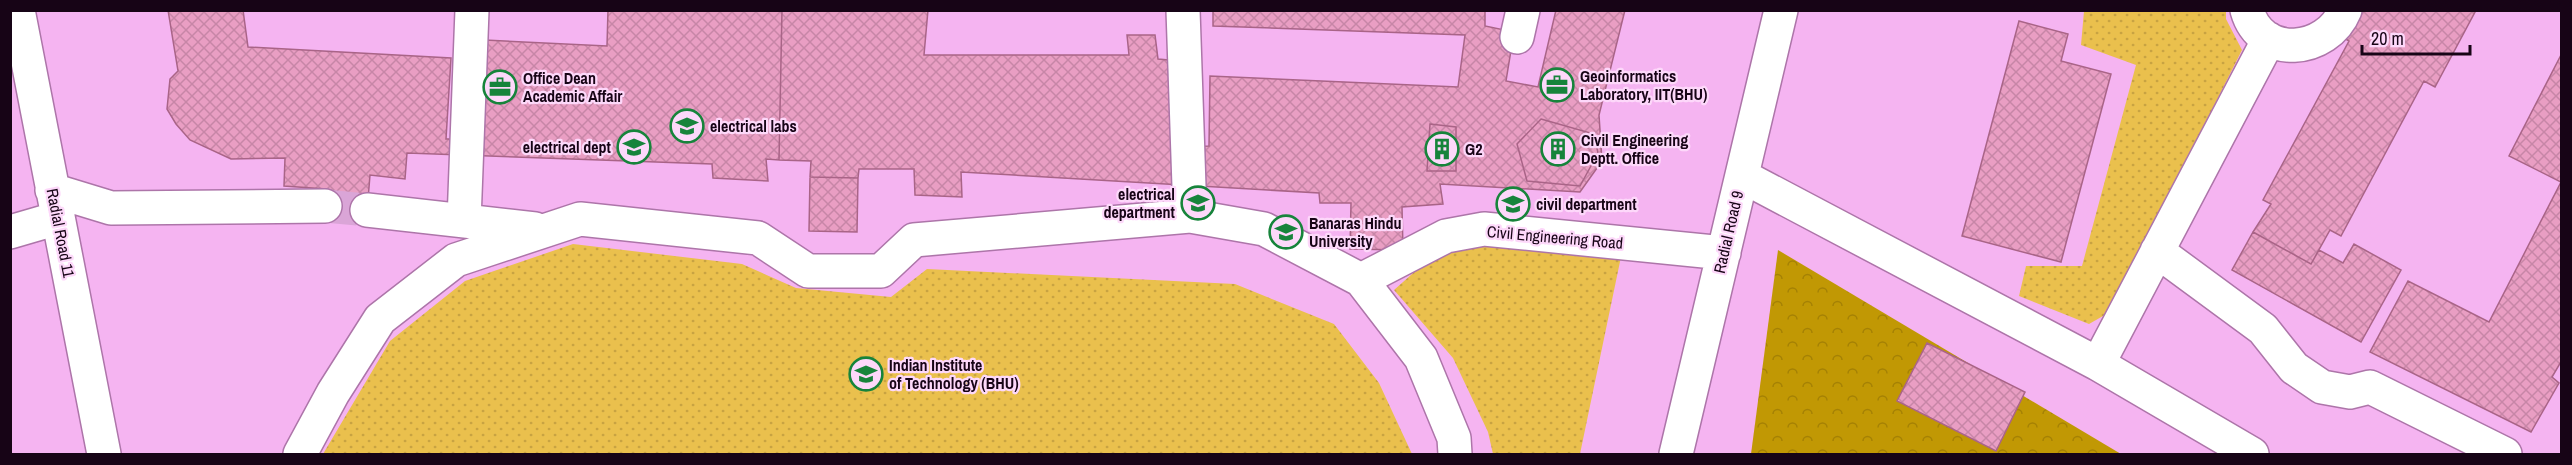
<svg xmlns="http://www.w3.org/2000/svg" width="2572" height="465" viewBox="0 0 2572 465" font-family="'Archivo Narrow',sans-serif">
<defs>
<pattern id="grass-dots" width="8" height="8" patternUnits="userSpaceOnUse" patternTransform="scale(1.5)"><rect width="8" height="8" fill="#eac04d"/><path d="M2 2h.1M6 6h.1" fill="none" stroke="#c8a342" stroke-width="1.8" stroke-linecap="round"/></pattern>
<pattern id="forest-crowns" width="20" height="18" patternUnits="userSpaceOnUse" patternTransform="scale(1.5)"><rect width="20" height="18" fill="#c19804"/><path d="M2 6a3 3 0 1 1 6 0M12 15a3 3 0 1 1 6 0" fill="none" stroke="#a58104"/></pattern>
<pattern id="building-cross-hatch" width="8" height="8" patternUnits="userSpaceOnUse" patternTransform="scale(1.5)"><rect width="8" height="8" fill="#e99ec3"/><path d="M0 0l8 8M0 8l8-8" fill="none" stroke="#c786a7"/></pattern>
</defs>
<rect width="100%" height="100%" fill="#fdc1f9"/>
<path fill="#f5b4f1" d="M11 11H2561V454H11Z"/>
<path fill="url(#grass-dots)" d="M2084 11H2226V19L2242 50 2115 303 2103 316 2089 324 2019 296 2026 266H2082L2136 65 2081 45Z
M1447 243 1622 252 1580 454H1493L1488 432 1453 358 1394 290Z
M573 244 742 264 796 288 891 297 927 269 1235 284 1334 324 1379 383 1412 454H323L390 341 465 281Z"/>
<path fill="url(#forest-crowns)" d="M1778 250 2121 454H1751Z"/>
<path fill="url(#building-cross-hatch)" stroke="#a96487" stroke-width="1.5" d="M168 10H243L248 47 451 58 446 139H483L485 40 607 46 608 10H782L779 160 766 159 768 181 713 178 712 164 407 153 405 179 370 175 366 224 325 220 326 189 284 186 285 158 231 159 190 140 176 124 167 109 170 79 178 71Z
M782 10H928L924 55H1129L1127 35H1155L1158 59 1179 61 1177 147 1209 146 1210 76 1458 87 1465 35 1213 26V10H1485V26L1514 32 1506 81 1538 87 1556 10H1625L1599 115 1602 161 1580 192 1440 184 1443 204 1402 207 1403 250 1350 249 1351 203H1320L1319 193 961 172 962 197 915 195 914 169H859L858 178 810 177 811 161 779 160Z
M2359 10H2471L2475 12 2435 87 2424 81 2341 236 2330 230 2311 264 2253 232 2271 204 2263 200 2349 41 2344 38Z
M2019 21 2068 34 2061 61 2111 74 2061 262 1962 236Z
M2562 53V360L2552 377 2559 383 2531 432 2370 352 2408 281 2489 322 2561 182 2509 156Z
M1541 119 1594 134 1598 153 1580 186 1527 181 1517 144Z
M1430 124 1456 127V171H1427Z
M810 177 858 178 857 232 809 231Z
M2253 232 2311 264 2319 250 2343 263 2354 244 2401 270 2361 342 2232 270Z
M1927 343 2025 392 1996 451 1897 401Z"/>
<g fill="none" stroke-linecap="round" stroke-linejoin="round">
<path stroke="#daa5d7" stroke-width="33" stroke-dasharray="33 16" stroke-linecap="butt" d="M325 206 367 210"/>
<g stroke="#ad75a9" stroke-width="36">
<path id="minor" d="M18 10 104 454
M1183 10 1190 216
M2247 10C2261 60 2327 54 2345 10
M1517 37 1523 10
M1742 176 2098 364 2252 454
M52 190 111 208 325 206
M367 210 535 229
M464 221 472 10
M10 232 58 218
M2157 251 2263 329 2294 368 2322 387 2350 392 2370 387 2505 454
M1361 280 1446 236 1484 229 1724 253
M2098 364 2269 39
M300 454 333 393 380 319 456 260 580 219 758 238 808 271H881L914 240 1190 216 1264 229 1361 280 1421 358 1454 438 1455 454
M1676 454 1781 10"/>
</g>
<use href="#minor" stroke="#fff" stroke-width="33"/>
</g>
<defs>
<g id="office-ring" transform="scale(1.725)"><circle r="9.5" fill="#fdd8fa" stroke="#17843b" stroke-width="1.5"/><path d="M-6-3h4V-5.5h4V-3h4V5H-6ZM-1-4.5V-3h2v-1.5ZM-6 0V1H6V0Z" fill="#17843b"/></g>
<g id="university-ring" transform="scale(1.725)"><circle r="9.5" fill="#fdd8fa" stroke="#17843b" stroke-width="1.5"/><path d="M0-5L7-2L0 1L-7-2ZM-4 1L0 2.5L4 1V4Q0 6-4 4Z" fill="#17843b"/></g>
<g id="building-ring" transform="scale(1.725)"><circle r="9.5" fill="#fdd8fa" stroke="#17843b" stroke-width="1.5"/><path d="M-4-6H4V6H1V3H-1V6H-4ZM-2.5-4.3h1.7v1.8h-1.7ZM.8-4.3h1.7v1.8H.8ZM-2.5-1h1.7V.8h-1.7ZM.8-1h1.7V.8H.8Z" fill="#17843b"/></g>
</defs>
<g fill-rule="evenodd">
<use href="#office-ring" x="1557" y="85"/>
<use href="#office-ring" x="500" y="87"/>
<use href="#university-ring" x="687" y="126"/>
<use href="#university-ring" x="634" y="147"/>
<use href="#building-ring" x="1442" y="149"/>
<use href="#building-ring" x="1558" y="149"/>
<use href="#university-ring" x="1198" y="203"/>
<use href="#university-ring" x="1513" y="204"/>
<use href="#university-ring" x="1286" y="232"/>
<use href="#university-ring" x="866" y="374"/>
</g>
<g text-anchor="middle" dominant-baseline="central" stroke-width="4.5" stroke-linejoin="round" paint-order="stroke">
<g font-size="16" font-weight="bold" fill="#170416" stroke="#fdd8fa" text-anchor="start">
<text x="1580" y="76">Geoinformatics<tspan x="1580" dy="18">Laboratory, IIT(BHU)</tspan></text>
<text x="523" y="78">Office Dean<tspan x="523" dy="18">Academic Affair</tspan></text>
<text x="710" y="126">electrical labs</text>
<text x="1581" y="140">Civil Engineering<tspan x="1581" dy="18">Deptt. Office</tspan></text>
<text x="611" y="147" text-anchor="end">electrical dept</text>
<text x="1465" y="149">G2</text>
<text x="1175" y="194" text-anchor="end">electrical<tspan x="1175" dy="18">department</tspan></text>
<text x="1536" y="204">civil department</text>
<text x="1309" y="223">Banaras Hindu<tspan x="1309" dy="18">University</tspan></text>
<text x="889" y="365">Indian Institute<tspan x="889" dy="18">of Technology (BHU)</tspan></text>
</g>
<g font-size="16" fill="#170416" stroke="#fdd8fa">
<text transform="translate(1728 232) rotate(-77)">Radial Road 9</text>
<text transform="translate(61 233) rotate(79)">Radial Road 11</text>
<text transform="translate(1555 237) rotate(5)">Civil Engineering Road</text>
</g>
</g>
<rect width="2572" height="465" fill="none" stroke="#170416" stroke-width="24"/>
<path d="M2362 45v9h108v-9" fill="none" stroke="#170416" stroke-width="3"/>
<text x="2371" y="45" font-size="18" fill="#170416" stroke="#fdd8fa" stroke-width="4.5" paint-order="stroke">20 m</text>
</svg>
